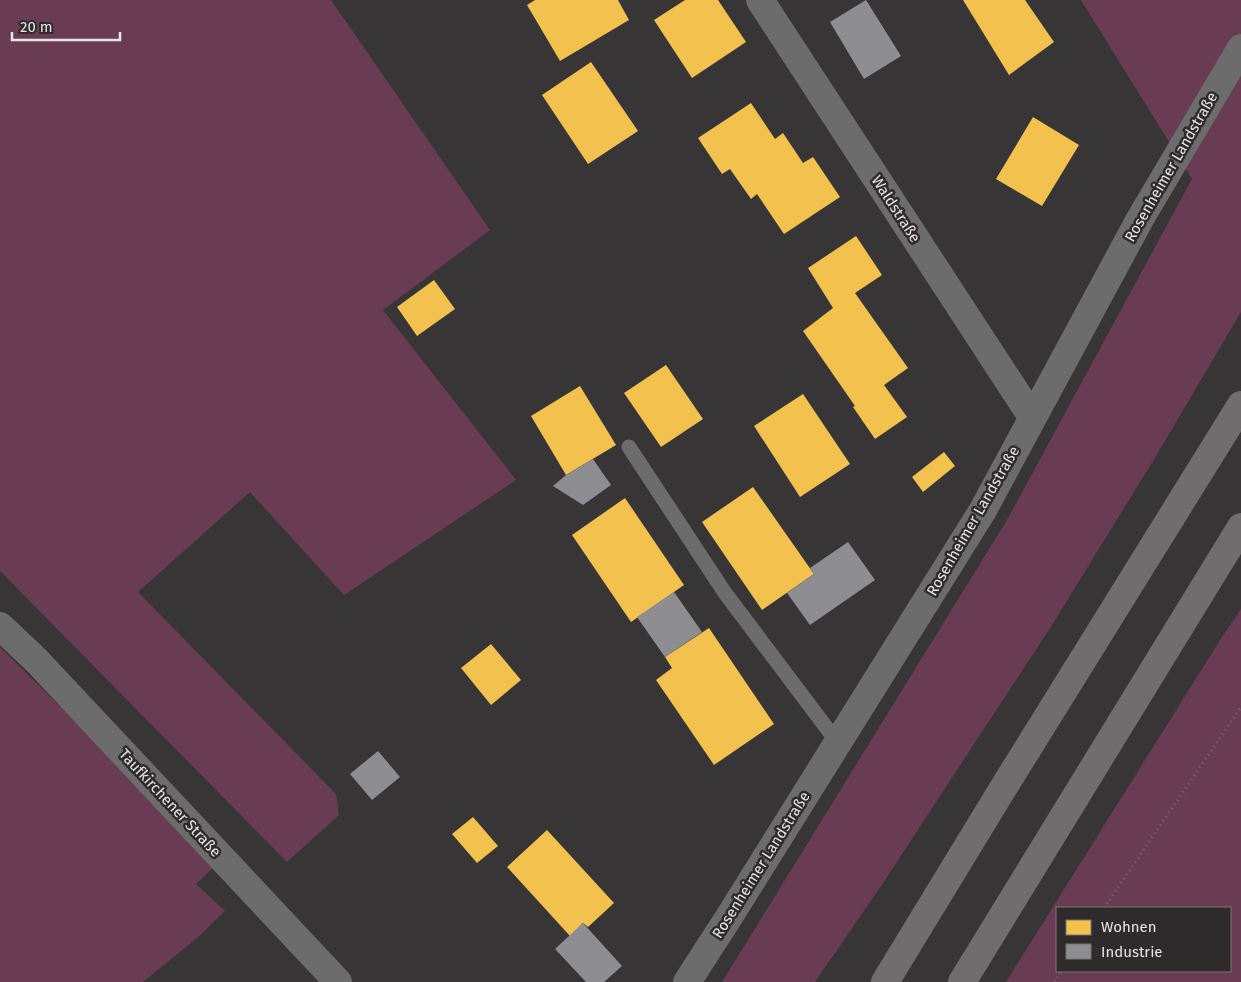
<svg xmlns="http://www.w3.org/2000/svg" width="1241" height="982" viewBox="0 0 1241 982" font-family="'Fira Sans',sans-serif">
<rect width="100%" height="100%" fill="#383537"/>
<path fill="#6a3c54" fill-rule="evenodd" d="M0 0H331L490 230 383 310 516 480 344 595 250 492 138 592 336 794 339 815 287 862 0 571Z
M1081 0H1241V312L1156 456 1052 625 883 883 815 982H722L1007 520 1192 179Z
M1241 609V982H1006L1222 637ZM1057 908H1230V971H1057Z
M0 647 218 863 196 884 225 911 197 938 143 982H0Z"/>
<path fill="#f2c14e" d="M535 0H618L629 20 560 61 527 5Z
M685 0H718L746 42 692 78 654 20Z
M963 0H1025L1054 42 1009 75Z
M591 62 638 131 588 164 542 95Z
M751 103 775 139 783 133 803 163 813 157 840 197 784 234 757 194 751 199 730 169 722 174 698 138Z
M1033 117 1079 145 1042 206 996 179Z
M856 236 882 275 855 293 908 368 884 385 907 417 875 439 853 407 855 406 803 331 833 308 808 268Z
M434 280 455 309 417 336 397 307Z
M666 365 703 419 661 447 624 393Z
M580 386 616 445 566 475 531 416Z
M803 394 850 464 800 497 754 426Z
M944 452 955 466 923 492 912 477Z
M753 487 814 574 762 610 702 522Z
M625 498 684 585 631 622 572 535Z
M709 628 774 724 714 765 656 680 672 668 665 657Z
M491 644 521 680 491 705 461 668Z
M473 817 498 846 477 863 452 834Z
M547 830 614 903 588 927 583 923 570 936 507 867Z"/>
<path fill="#8d8d92" d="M866 0 901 56 864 79 830 22Z
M593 459 611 485 583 505 553 486 566 475Z
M848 542 875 580 810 625 787 593 814 574 810 568Z
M674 592 702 632 665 657 637 617Z
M378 751 400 777 372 800 350 774Z
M583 923 622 966 604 982H586L555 949Z"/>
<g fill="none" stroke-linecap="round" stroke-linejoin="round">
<path stroke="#6f6d6e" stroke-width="3" stroke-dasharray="1 4" stroke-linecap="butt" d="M1104 908 1241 707
M1055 982 1062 971"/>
<path stroke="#6d6c6d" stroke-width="15" d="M629 447 725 593 838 743"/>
<path stroke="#6d6c6d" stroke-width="28" d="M760 0 1032 417
M0 626 36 660 338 982
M687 982 729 917 983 510 1140 219 1241 48"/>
<path stroke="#6f6d6e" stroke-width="28" d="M885 982 1002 790 1241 405
M962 982 1241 527"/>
</g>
<g text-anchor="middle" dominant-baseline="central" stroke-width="5" stroke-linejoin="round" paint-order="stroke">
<g font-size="15" fill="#e8e5e7" stroke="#2f2a2c">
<text transform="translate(1171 167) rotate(-60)">Rosenheimer Landstraße</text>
<text transform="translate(896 209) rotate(57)">Waldstraße</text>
<text transform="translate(973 521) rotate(-60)">Rosenheimer Landstraße</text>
<text transform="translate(170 803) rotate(47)">Taufkirchener Straße</text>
<text transform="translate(761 865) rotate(-58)">Rosenheimer Landstraße</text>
</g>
</g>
<rect x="1056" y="907" width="175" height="65" fill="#2f2a2c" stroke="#797577"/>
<rect x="1066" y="920" width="25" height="15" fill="#f2c14e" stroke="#797577"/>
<text x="1101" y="932" font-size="15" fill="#e8e5e7">Wohnen</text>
<rect x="1066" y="944" width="25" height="15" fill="#8d8d92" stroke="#797577"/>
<text x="1101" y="957" font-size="15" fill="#e8e5e7">Industrie</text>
<path d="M12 32v8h108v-8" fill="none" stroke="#e8e5e7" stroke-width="2.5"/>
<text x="20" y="32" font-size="15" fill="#e8e5e7" stroke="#2f2a2c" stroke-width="4" paint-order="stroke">20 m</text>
</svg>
